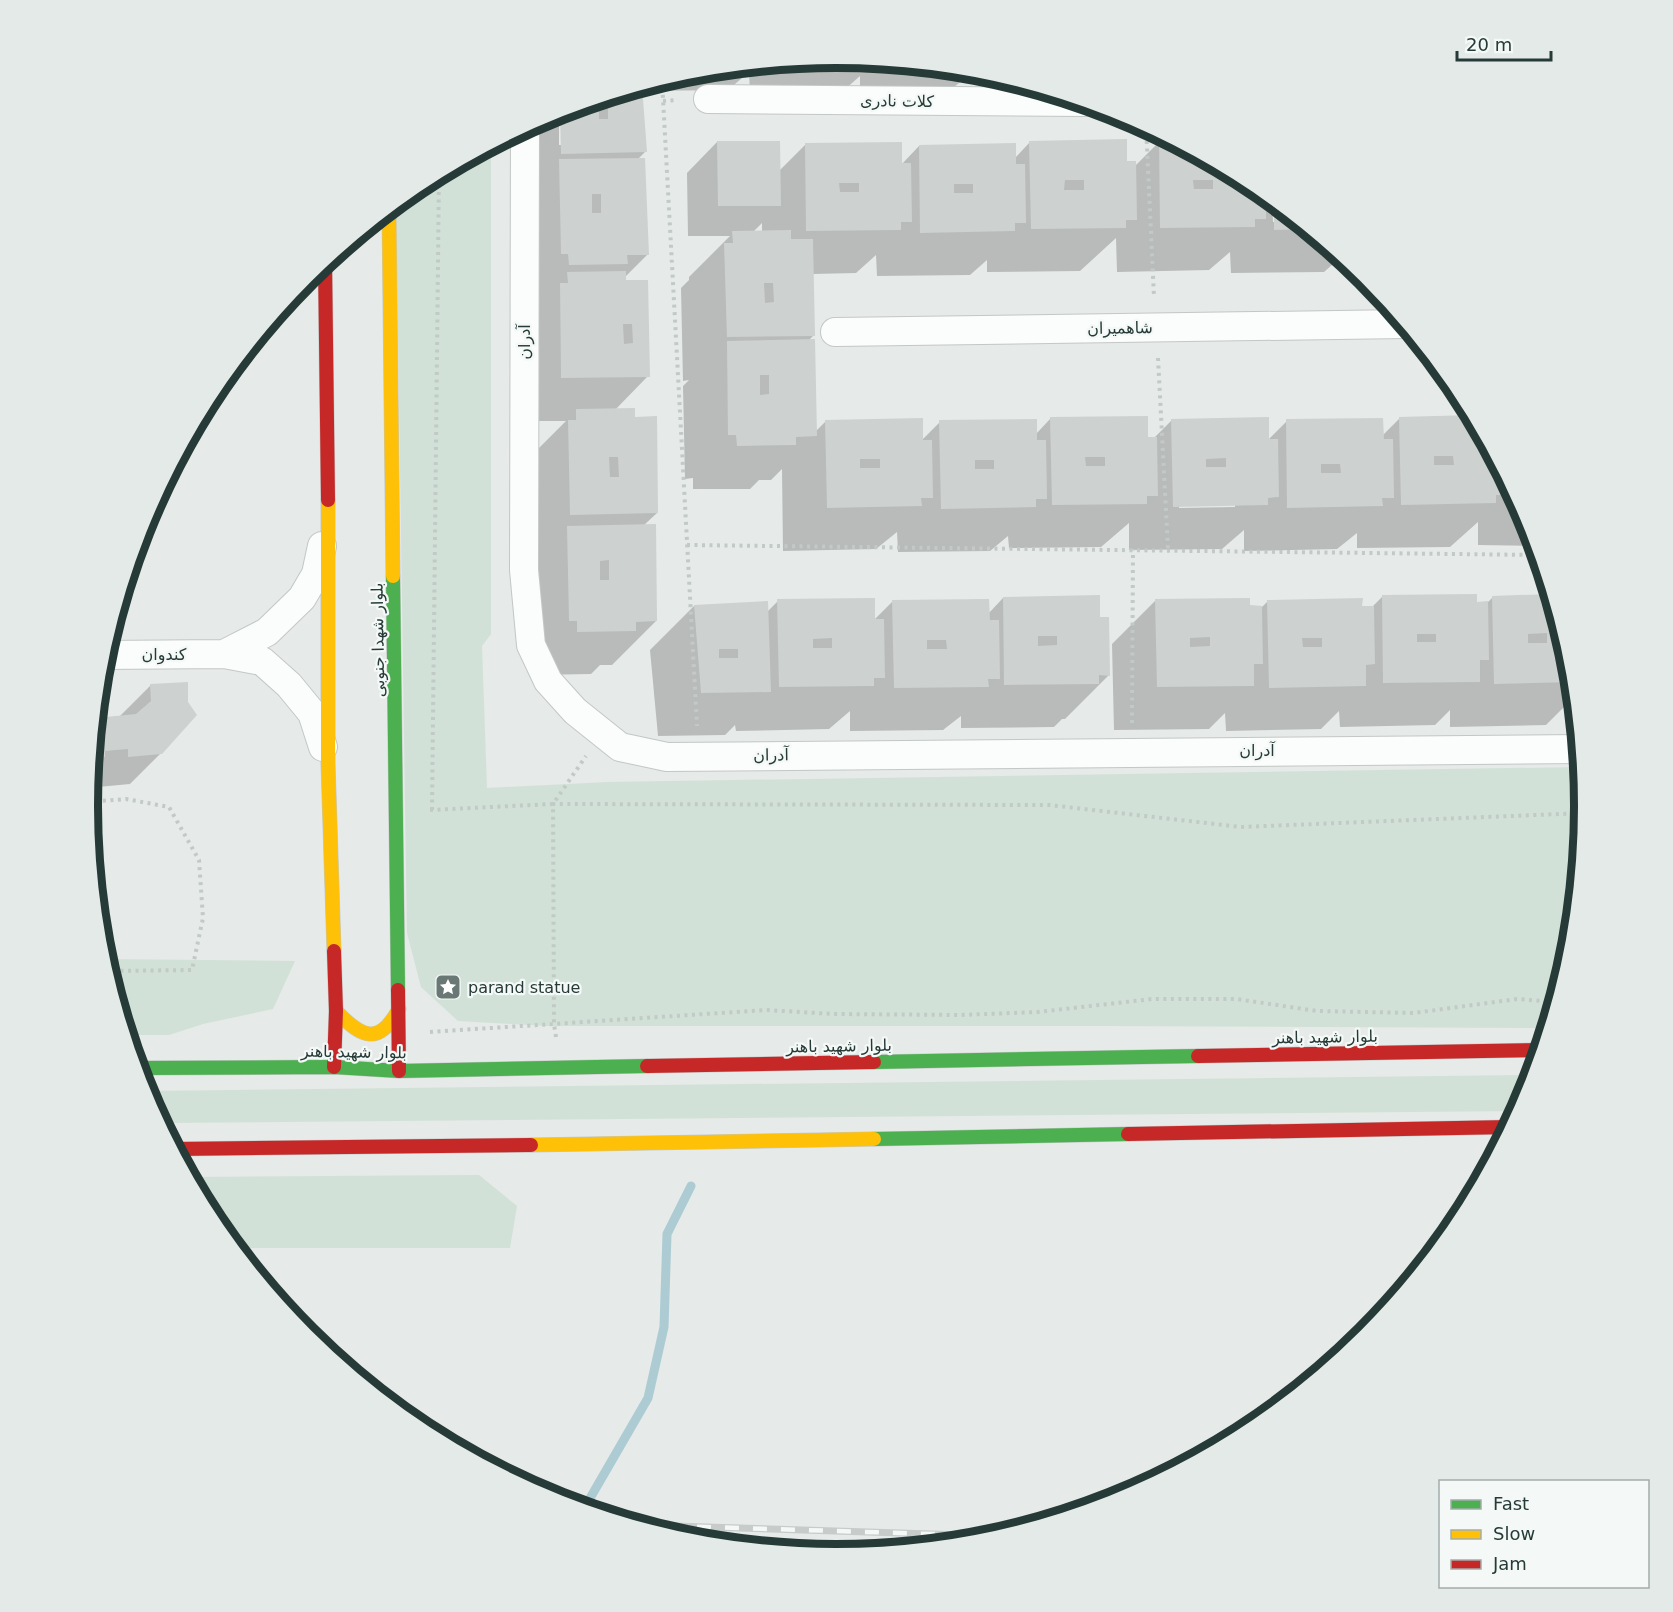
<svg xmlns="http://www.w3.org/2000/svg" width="1673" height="1612" viewBox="0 0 1673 1612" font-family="'DejaVu Sans','Noto Sans Arabic',sans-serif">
<rect width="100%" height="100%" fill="#e6eae8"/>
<path fill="#d1e1d7" d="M491 146V634L482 646 487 788 608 782 1582 767 1585 806 1571 952 1548 1028 1107 1026H548L458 1021 421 987 407 933 396 203 421 183Z
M104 959 295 961 273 1009 203 1024 169 1035H127Z
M1534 1075 1528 1093 1519 1111 161 1123 144 1091Z
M479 1175 517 1206 510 1248H235L214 1222 190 1177Z"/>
<path fill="#0003" fill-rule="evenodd" d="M837 57 974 71 954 87 860 89V76L843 91 750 92 749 72 728 90 641 91 646 151 638 159 648 254 625 277 648 376 615 410 634 418 657 513 643 526 656 621 612 665H600L591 674 534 675 533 454 566 421H518L516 132 559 111V145H562V110L691 71Z
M984 72 1041 89 985 90Z
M717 142 779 171 805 145 901 165 919 146 1015 158 1030 142 1126 162 1135 166 1159 142 1253 183 1272 199 1273 222H1276L1275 202 1357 269H1342L1341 257 1324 272 1231 273 1230 252 1209 270 1117 272 1116 238 1080 271 987 272V260L970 275 877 276 876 255 856 273 812 274 813 336 808 341 815 432 826 421 921 441 940 422 1036 434 1051 418 1146 439H1153L1172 420 1268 440 1287 421 1382 436 1400 418 1474 417 1518 500H1514V503H1520L1529 520 1537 546 1478 545V522L1450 547 1357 548V533L1337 549 1244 551V530L1222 549 1129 550V523L1101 547 1009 548 1008 536 990 551 898 552 897 532 876 549 783 551 782 469 771 480H759L750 489H693V478L685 479 683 386 689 380 683 381 681 288 689 280V277L730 236H688L687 173ZM762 223V232L752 233ZM1235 504V507L1179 508V505Z
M1552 596 1571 660 1575 696 1546 725 1450 727V710L1435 725 1340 727 1339 711 1321 729 1226 731 1225 713 1209 729 1114 730 1112 644 1156 600 1262 607 1268 601 1361 608 1372 607 1382 597 1475 603H1487L1493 597Z
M1003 598 1099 618 1109 675 1065 719H1062L1054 727 961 728V716L943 730 850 731V711L829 729 736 731 735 725 725 735 658 736 650 650 694 606 767 612 778 601 874 620 892 602 988 614Z
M151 685 161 753 130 784 98 787V779L90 780 96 719 120 716Z"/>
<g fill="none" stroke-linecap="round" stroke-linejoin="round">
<path stroke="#accbd3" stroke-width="9" d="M589 1500 648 1398 664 1327 667 1234 691 1186"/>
</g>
<path fill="#cdd1d0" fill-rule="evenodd" d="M642 86 647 152 561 154 560 111 599 99V119H608V99H600Z
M1127 139V161H1136L1137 220H1126V228L1031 229 1029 141ZM1065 180H1084V190H1064Z
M1159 140H1172L1253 183 1266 194V219H1255V227L1160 228ZM1193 180H1213V189H1194Z
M717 141H780L781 206H718Z
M902 142V163H911L912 222H901V230L806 231 805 143ZM839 183H859V192H840Z
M1016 143V164H1025L1026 223H1015V231L920 233 919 145ZM954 184H973V193H954Z
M645 158 649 255H627L628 264 569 265 568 254H561L559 159ZM592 194H601V213H592Z
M1274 200 1309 229 1274 230Z
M791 230V239H813L815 336 727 337 724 243H733L732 231ZM764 283H773L774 302 765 303Z
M626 271V280H648L650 377 561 378 560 283H568L567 272ZM623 324H632L633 343 624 344Z
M815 339 817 436 796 437V445L737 446 736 435H728L727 341ZM760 375H769V394L760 395Z
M635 408V417L657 416 658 513 570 515 568 420H576V409ZM609 457H618L619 477H610Z
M1473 415 1507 478V495H1496V503L1401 505 1399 417ZM1434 456H1453L1454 465H1434Z
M1148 416V437H1157L1158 496H1147V504L1052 505 1050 417ZM1085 457H1105V466H1086Z
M1269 417V439H1278L1279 497 1268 498V505L1173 507 1171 419ZM1226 458V467H1206V459Z
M923 418V440H932L933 498H921L922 506 827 508 825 420ZM860 459H880V468H860Z
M1383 418 1384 439H1393L1394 498H1382L1383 506 1287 508 1286 419ZM1321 464H1340L1341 473H1321Z
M1037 419V440H1046L1047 499H1036V507L941 509 939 420ZM975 460H994V469H975Z
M656 524 657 621 636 622V631L577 632V621H569L567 526ZM609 560V580H600V561Z
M1477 594V602L1488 601 1489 660H1480V682L1383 683 1382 595ZM1417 634H1436V642H1417Z
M1551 594 1571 660 1573 682 1494 684 1492 596ZM1547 633V643H1528V634Z
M1100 595V617H1109L1110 676 1099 675V684L1004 685 1003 597ZM1038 636H1057V645L1038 646Z
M875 598V619H884L885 678H874V686L779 687 777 599ZM832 638V648H813V639Z
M1250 598V605L1262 606 1263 664H1254V686L1157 687 1155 599ZM1210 637V646L1190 647V638Z
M1363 598 1362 606H1374L1375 664 1366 665V686L1269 688 1267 600ZM1302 638H1322V647H1303Z
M989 599 990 620H999L1000 679H988L989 687 894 688 892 600ZM927 640H946L947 649H927Z
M768 601 771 692 701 693 694 605ZM719 649H738V658H719Z
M188 682V702L197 715 162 754 128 757V749L105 751V757L92 759 96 718 136 714 151 701 150 684Z"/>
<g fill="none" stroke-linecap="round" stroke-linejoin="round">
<g stroke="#c3c7c5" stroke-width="30">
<path id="street" d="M708 99 1085 102
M525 127 524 570 531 645 548 681 575 711 620 747 667 757 1580 749
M835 332 1405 324
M224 654 267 632 302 598 316 574 322 546
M103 655 224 654 262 661 289 685 312 713 323 747"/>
</g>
<g stroke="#c3c8c6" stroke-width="15">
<path id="fast" d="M393 576 398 990
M874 1062 1198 1056
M137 1068 334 1067 399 1071 647 1066
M874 1139 1128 1134"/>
</g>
<g stroke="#c3c8c6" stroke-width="15">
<path id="slow" d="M389 209 393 576
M328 500V763L334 951
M336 1011C362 1038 379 1046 399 1009
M531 1145 874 1139"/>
</g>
<g stroke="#c3c8c6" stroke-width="15">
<path id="jam" d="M325 261 328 500
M398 990 399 1071
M1198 1056 1542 1050
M647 1066 874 1062
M334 1067 336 1011 334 951
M1128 1134 1510 1127
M175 1149 531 1145"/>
</g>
<path stroke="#c2cac7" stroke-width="4" stroke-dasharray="3 4.5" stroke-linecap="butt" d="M662 80 697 726
M663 101 678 100
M1146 126 1154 297
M1158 358 1168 549
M687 545 1539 555
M1132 723 1133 549
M88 802 126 799 169 807 199 860 203 918 192 970 108 971
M430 810 553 804 586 756
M432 810 439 173
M430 1032 766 1010 834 1014 960 1015 1038 1012 1152 999H1236L1317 1011 1414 1013 1517 999 1556 1002
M556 1037 554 1024 553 804 1049 805 1241 827 1585 813"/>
<use href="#street" stroke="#fbfcfc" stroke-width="28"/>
<use href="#fast" stroke="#4caf50" stroke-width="14"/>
<use href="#slow" stroke="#ffc107" stroke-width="14"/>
<use href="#jam" stroke="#c62828" stroke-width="14"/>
<g stroke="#c7cbca" stroke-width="7">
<path id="rail" d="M641 1525 997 1536
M754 1547 883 1550"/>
</g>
<use href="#rail" stroke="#f4f9f7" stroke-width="4.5" stroke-dasharray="14" stroke-linecap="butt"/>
</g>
<defs>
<g id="sight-square" transform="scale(1.35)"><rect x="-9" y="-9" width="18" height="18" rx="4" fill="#697875" stroke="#f4f9f7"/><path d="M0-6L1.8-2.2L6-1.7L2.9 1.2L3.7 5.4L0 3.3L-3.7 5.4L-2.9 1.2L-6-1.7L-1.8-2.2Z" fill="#fff"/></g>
</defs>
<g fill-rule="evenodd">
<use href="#sight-square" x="448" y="987"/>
</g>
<g text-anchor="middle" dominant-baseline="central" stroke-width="4.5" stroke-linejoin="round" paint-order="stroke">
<g font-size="16" fill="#263b37" stroke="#f4f9f7">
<text transform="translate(897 101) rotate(1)">کلات نادری</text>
<text transform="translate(1120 328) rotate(-1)">شاهمیران</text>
<text transform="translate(524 342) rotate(-90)">آدران</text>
<text transform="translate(378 640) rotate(-91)">بلوار شهدا جنوبی</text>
<text x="164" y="654">کندوان</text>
<text x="1257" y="750">آدران</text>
<text transform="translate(771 755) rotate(-1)">آدران</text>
<text transform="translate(1325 1037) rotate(-1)">بلوار شهید باهنر</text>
<text transform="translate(839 1046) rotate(-1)">بلوار شهید باهنر</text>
<text transform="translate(354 1052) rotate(1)">بلوار شهید باهنر</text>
</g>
<g font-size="16" fill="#263b37" stroke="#f4f9f7" text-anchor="start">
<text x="468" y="987">parand statue</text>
</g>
</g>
<path d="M0 0H1673V1612H0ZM98 806a738 738 0 1 1 1476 0a738 738 0 1 1-1476 0Z" fill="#e4eae8" fill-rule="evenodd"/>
<path fill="none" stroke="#263b37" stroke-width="8" d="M98 806a738 738 0 1 1 1476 0a738 738 0 1 1-1476 0Z"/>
<rect x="1439" y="1480" width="210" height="108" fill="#f4f9f7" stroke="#a2adaa" stroke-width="1.5"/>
<rect x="1451" y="1500" width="30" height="9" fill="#4caf50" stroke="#a2adaa" stroke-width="1.5"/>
<text x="1493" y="1510" font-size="18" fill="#263b37">Fast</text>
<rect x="1451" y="1530" width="30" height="9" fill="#ffc107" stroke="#a2adaa" stroke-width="1.5"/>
<text x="1493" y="1540" font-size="18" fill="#263b37">Slow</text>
<rect x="1451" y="1560" width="30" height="9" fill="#c62828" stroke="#a2adaa" stroke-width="1.5"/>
<text x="1493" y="1570" font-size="18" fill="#263b37">Jam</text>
<path d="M1457 51v9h94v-9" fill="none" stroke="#263b37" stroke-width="3"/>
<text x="1466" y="51" font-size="18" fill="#263b37" stroke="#f4f9f7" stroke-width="4.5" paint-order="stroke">20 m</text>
</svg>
